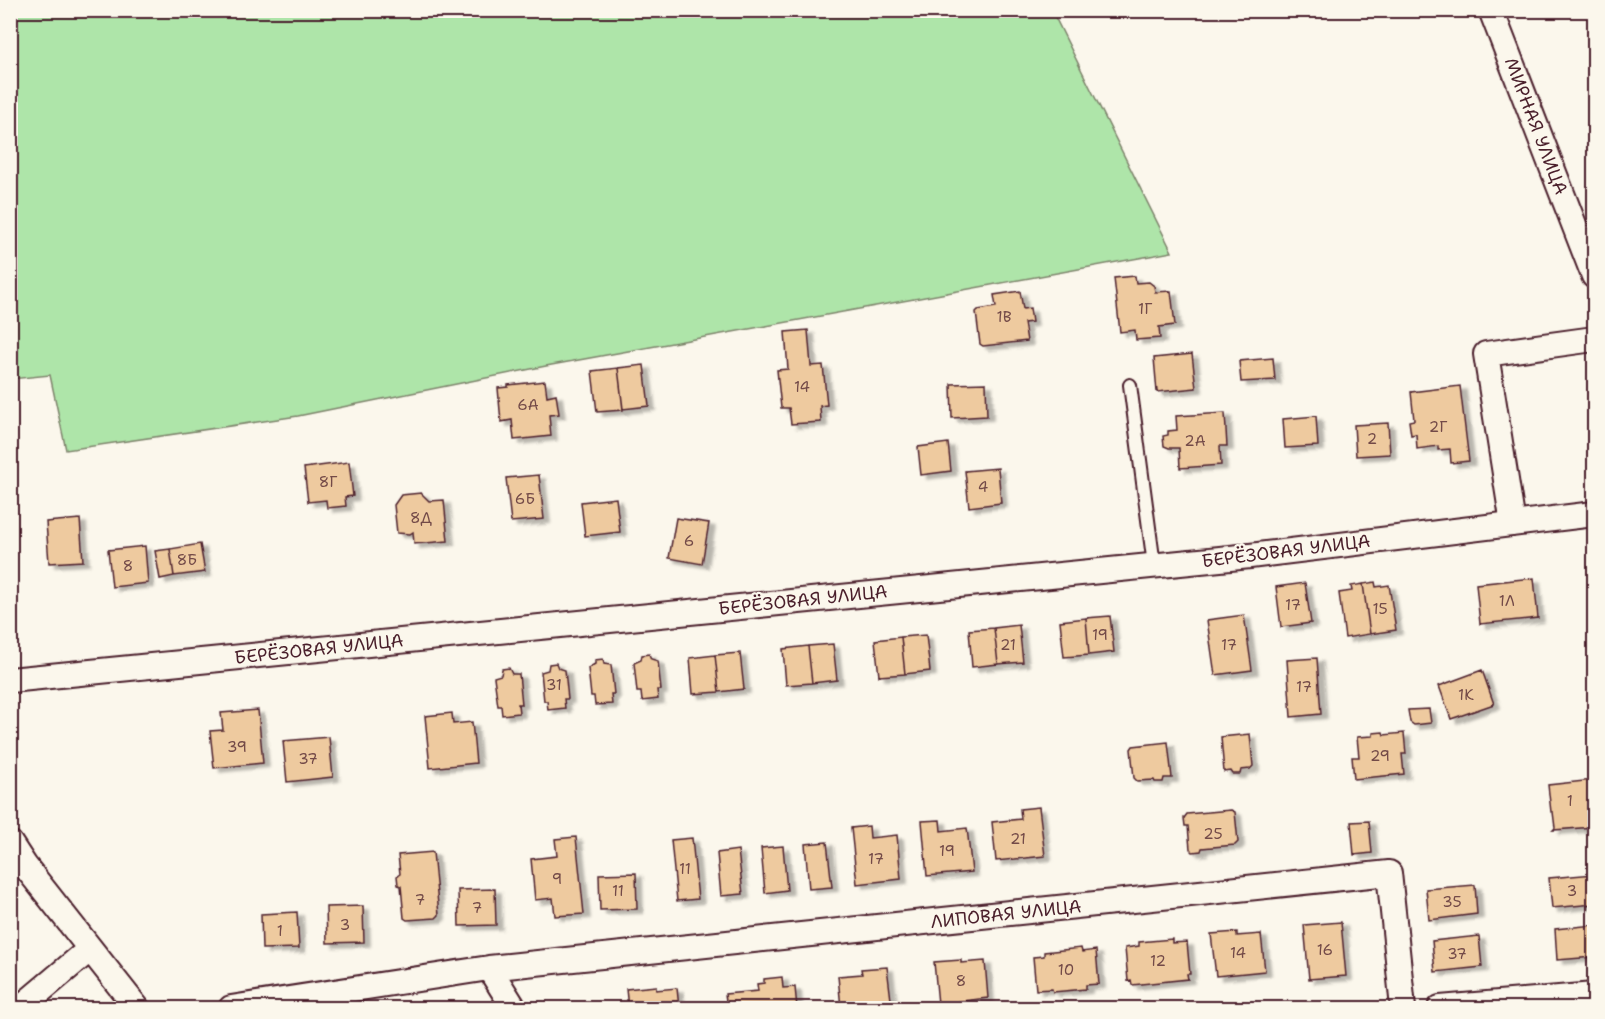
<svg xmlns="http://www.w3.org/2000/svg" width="1605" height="1019" viewBox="0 0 1605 1019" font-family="'Shantell Sans',sans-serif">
<defs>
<filter id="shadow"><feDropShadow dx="6" dy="4" stdDeviation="1.5" flood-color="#0004"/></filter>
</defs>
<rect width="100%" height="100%" fill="#fbf7ec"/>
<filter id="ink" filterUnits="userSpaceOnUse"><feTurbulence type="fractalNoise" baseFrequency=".0167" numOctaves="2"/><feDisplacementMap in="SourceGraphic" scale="12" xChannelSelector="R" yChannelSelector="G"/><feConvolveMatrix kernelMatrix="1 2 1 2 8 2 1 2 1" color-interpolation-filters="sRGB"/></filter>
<g filter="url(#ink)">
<path fill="#aee5a9" stroke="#7c826a" stroke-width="1.5" d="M10 11H1052L1172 252 546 366 298 416 66 450 50 375 11 379Z"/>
<path fill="#eeca9f" stroke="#4a1f2b" stroke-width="1.5" filter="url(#shadow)" d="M1135 276 1136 283 1149 282 1154 286 1155 292 1171 291 1175 325 1159 327 1160 338 1136 340 1135 330 1120 332 1114 278Z
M1020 291 1023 309 1030 308 1032 322 1024 323 1027 341 983 346 980 344 976 312 978 310 996 307 994 295Z
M808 330 811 366 823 365 827 405 820 406 821 422 791 424 789 408H781L777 370 788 369 785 332Z
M1192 354 1196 388 1157 392 1154 358Z
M1273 358 1275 380 1241 382 1239 361Z
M644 365 649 406 623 409 618 368Z
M618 368 623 410 597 412 592 371Z
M545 381 547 396 556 394 559 414 549 415 551 436 514 440 512 420 501 422 498 388 508 387V385Z
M986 383 987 416 952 418 951 384Z
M1460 386 1469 461 1451 463 1450 449 1438 450V446L1417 449 1416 434 1411 435 1409 421 1414 420 1411 392Z
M1225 413 1227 446H1220L1221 465 1180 468 1179 448H1169L1164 446 1163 436 1168 435V431L1177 430 1176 416Z
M1316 416 1318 446 1285 448 1283 419Z
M1388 423 1390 454 1356 456 1354 425Z
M948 443 951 471 921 475 918 447Z
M349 462 353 496 345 497 346 506 327 508 326 500 308 502 304 468Z
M998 468 1001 503 969 507 965 471Z
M539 475 544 519 511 522 506 478Z
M421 493 429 501 444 500 448 541 414 544 413 532 410 534 397 533 394 505 401 495Z
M616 498 620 532 585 536 581 502Z
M676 518 709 523 702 564 669 558Z
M80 519 83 561 49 563 46 522Z
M200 544 205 572 174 576 170 549Z
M145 546 148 583 112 587 108 550Z
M170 549 174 576 160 579 155 551Z
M1534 578 1538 618 1480 624 1476 584Z
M1375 582 1376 587 1389 585 1396 630 1370 634 1363 584Z
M1305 583 1311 623 1281 627 1276 587Z
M1363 584 1370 634 1345 638 1339 593 1352 591 1351 586Z
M1244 615 1252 670 1215 675 1207 620Z
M1110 616 1114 652 1089 655 1086 618Z
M1086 618 1089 655 1064 657 1060 621Z
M1019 625 1023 662 998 664 994 628Z
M994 628 998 664 972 667 969 630Z
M926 635 930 671 905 674 901 637Z
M901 637 905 674 879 676 875 640Z
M833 644 837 680 812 683 808 646Z
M808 646 812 683 786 685 783 649Z
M740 653 744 689 719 692 715 655Z
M649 654 651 659 658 661 661 690H657L658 699 642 701 641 692H637L634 663 641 660 642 655Z
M715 655 719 692 693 694 690 658Z
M1317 658 1321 714 1291 717 1287 660Z
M603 659 604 664 611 665 614 694H611L612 704 595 705 594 696H591L588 668 595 664V660Z
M556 663 558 668 565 670 568 699H564L565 708 548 710 547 701H544L541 672 548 670 549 664Z
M509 668 512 674H519L522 704H518L519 713 502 715 501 706H498L494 677 501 675 502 669Z
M1482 670 1494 704 1451 719 1439 686Z
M1429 709 1431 723 1414 725 1410 722 1408 710Z
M258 710 263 763 214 768 210 731 223 730 221 713Z
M452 713 453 724 472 722 476 763 430 768 425 716Z
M1383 732 1384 735 1404 733 1406 754H1402L1404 774 1354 779 1352 757H1359L1357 737 1373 736V733Z
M1250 734 1253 766 1250 769 1241 770 1240 774H1233L1231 771 1224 772 1221 737Z
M329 737 333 777 287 782 283 741Z
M1168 742 1172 778H1164L1163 782H1155L1154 780 1137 781 1134 778 1131 749 1133 746Z
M1593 780 1594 795 1590 796 1591 807 1594 806V827L1553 830 1555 828 1553 812H1551L1548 785Z
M1039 807 1045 856 996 861 992 822 1021 819 1020 809Z
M1231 810 1235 812 1238 842 1235 845 1202 848 1201 851 1193 852 1190 849 1188 826H1185L1184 818 1187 814Z
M940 820 941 831 967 828 972 872 927 876 922 821Z
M1369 821 1372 853 1354 855 1351 822Z
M869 826 870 838 897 835 901 879 857 884 851 828Z
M576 837 584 914 555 916 553 898 535 900 531 859 557 856 555 839Z
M692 838 698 899 677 901 671 840Z
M827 842 832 887 809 889 805 844Z
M783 846 787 890 765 893 761 848Z
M738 850 743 894 721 896 717 853Z
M433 852 439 915 436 918 407 920 404 918 401 886 398 885 397 876 400 874 398 855Z
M636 873 637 909 600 910 599 874Z
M1594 874V904L1552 908 1549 878Z
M1475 885 1477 914 1429 920 1426 889Z
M495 889 496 925 459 926 458 890Z
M363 906 364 942 327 943 326 907Z
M297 912 299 948 262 949 261 914Z
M1341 922 1346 976 1309 979 1304 925Z
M1594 925V957L1557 960 1555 929Z
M1237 932V936L1261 934 1265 971 1216 976 1211 934Z
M1479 936 1482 967 1435 972 1432 941Z
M1172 939V943L1187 942 1190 974H1187L1188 979 1132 985 1131 980 1128 981 1125 948 1139 946V942Z
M1081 948 1082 952 1096 950 1099 984 1086 985V989L1053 992 1052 989 1036 990 1033 957 1044 956V952Z
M961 960V963L985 961 988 998 938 1004 934 962Z
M887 967 892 1008H841L838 976 862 974 861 969Z
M782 977 783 988 795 987 797 1008H727L725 994 758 991 757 984 764 983V979Z
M656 986V990L677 988 679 1008H628L626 989Z"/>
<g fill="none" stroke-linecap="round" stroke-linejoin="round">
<g stroke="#4a1f2b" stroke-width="16">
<path id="service" d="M1130 385 1154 565"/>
</g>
<g stroke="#4a1f2b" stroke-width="28">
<path id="minor" d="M1491 10 1594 276
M1513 524 1486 354 1594 339
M10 680 1250 556 1594 514
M10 843 25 866 137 1008
M489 968 514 1008
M20 1008 90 949
M231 1008 489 968 1389 873 1403 1008
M1440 1008 1594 995"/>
</g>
<use href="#service" stroke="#fbf7ec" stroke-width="12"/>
<use href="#minor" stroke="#fbf7ec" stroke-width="24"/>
</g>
</g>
<g text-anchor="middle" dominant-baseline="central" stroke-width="4.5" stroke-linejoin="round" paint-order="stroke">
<g font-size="15" fill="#734a48">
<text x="1145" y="309">1Г</text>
<text x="1004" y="317">1В</text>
<text x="802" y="387">14</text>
<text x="528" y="405">6А</text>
<text x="1438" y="427">2Г</text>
<text x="1372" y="439">2</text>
<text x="1195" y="441">2А</text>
<text x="328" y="482">8Г</text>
<text x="983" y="487">4</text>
<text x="525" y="499">6Б</text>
<text x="421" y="518">8Д</text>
<text x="689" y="541">6</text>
<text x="187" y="560">8Б</text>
<text x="128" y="566">8</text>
<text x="1507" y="601">1Л</text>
<text x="1293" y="605">17</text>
<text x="1380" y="609">15</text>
<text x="1100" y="635">19</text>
<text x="1008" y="645">21</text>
<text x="1229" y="645">17</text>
<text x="554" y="685">31</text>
<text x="1304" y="687">17</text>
<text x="1466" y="695">1К</text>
<text x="237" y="747">39</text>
<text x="1380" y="756">29</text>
<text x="308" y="759">37</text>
<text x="1570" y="801">1</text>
<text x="1213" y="834">25</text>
<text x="1018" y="839">21</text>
<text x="947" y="851">19</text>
<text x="876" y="859">17</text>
<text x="685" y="869">11</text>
<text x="557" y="879">9</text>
<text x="618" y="891">11</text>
<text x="1572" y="891">3</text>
<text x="420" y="900">7</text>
<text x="1452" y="902">35</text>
<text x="477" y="908">7</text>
<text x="345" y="925">3</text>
<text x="280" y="931">1</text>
<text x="1325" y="950">16</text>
<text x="1238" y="953">14</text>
<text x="1457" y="954">37</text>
<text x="1158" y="961">12</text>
<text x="1066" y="970">10</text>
<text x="961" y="981">8</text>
</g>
<g font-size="18" fill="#4a1f2b" stroke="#fbf7ec">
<text transform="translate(1536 126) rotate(69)">МИРНАЯ УЛИЦА</text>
<text transform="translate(1286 551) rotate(-7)">БЕРЁЗОВАЯ УЛИЦА</text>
<text transform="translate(803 600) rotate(-6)">БЕРЁЗОВАЯ УЛИЦА</text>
<text transform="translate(319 649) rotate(-6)">БЕРЁЗОВАЯ УЛИЦА</text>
<text transform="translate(1006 914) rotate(-6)">ЛИПОВАЯ УЛИЦА</text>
</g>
</g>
<rect width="1605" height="1019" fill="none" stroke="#fbf7ec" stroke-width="36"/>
<rect x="18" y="18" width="1569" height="983" fill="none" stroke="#4a1f2b" stroke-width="2" filter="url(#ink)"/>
</svg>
